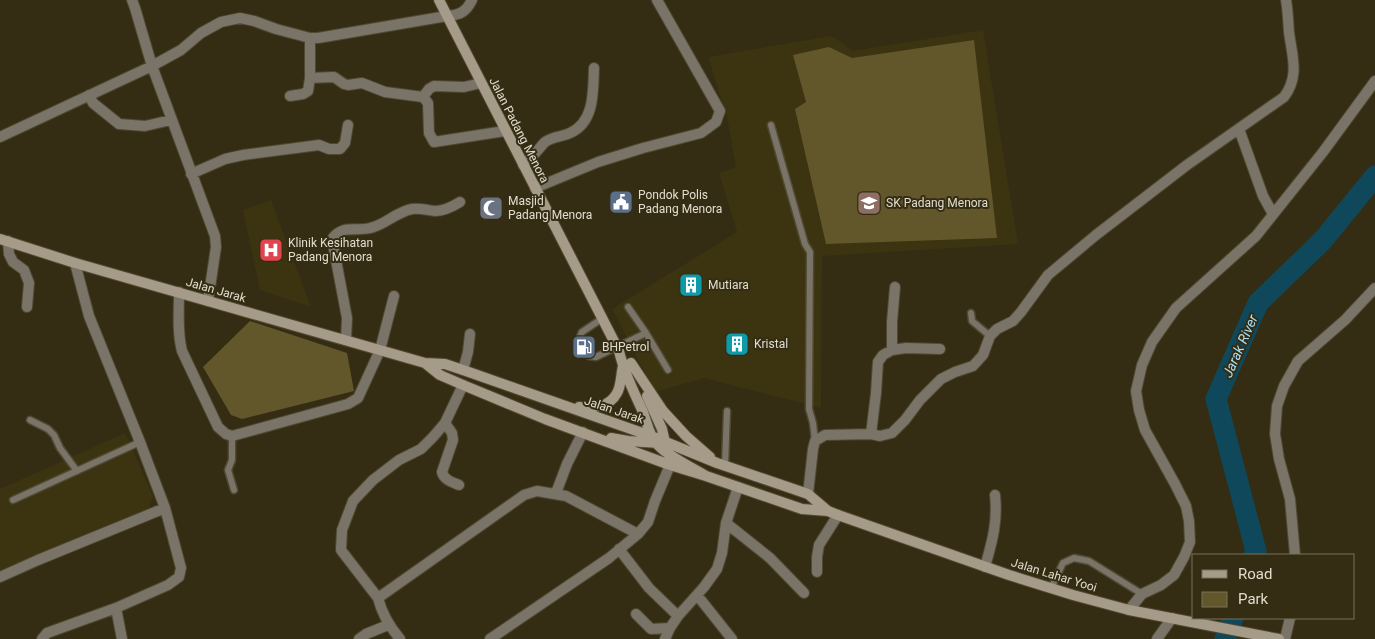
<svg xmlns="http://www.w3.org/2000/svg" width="1375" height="639" viewBox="0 0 1375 639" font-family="Roboto,sans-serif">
<rect width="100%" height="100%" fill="#342d13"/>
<path fill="#3c3311" d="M983 30 1018 244 822 256 821 408 704 378 655 392 612 309 737 232 719 173 736 167 727 117 708 57 832 36 853 51Z
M271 200 311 307 260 290 243 210Z
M125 433 153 496 149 508 0 570V489Z"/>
<path fill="#62562b" d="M974 40 997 238 826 244 795 109 806 102 793 55 829 47 852 58Z
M250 321 347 353 354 391 242 419 231 415 203 367Z"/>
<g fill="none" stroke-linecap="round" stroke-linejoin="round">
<path stroke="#0f485a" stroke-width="21" d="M1254 555 1256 551 1216 399 1258 303 1323 240 1375 176
M1225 639 1233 618"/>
<g stroke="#504931" stroke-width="9">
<path id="lane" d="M771 125 805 244 810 252 809 409 813 423 815 441
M628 307 646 333
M971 313 972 321 990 336
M603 318 582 332 579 339 583 349 589 356 596 357 646 333 668 370
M30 420 48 429 54 435 60 448 77 471
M232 436V460L228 470 234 490
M725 466 727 411
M13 500 140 442
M1051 588 1063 563 1074 558 1089 561 1142 594"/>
</g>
<g stroke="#504931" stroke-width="12">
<path id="street" d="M132 0 135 8 152 66 215 236 216 247 208 301
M310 78 334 77 344 84 348 85 362 83 385 92 423 97 428 103 429 133 434 142 505 131
M89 95 93 103 119 124 145 126 171 120
M290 96 303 94 308 91 310 78V38
M423 97 429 89 434 86 464 87 481 83
M1239 129 1263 196 1273 214
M0 137 152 66 181 50 201 33 221 22 240 18 254 21 276 29 310 38H318L447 16C460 15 466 12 472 0
M523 165C528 160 533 156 537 151 540 148 542 145 545 142 553 136 562 137 570 133 595 122 593 91 594 68
M191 174 225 159 243 155 319 145 329 149H340L345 143 348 125
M535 188 598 162 643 148 701 133 716 122 720 111 657 0
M8 241 9 254 13 262 24 270 29 283 27 307
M179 292C179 312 177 332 182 351L218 427 226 434 232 436 348 404 358 398 380 350 394 296
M346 340 347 318 332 239C343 224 354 232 370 228 385 225 396 212 412 209 419 208 427 210 435 211 444 211 452 207 460 202
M892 350 906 348 940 349
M463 370 468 352 470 334
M871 434 876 393 878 362 883 355 892 350V322L895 287
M459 485C452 482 444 480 442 472L453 440 452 433 445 423 463 385
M556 493 567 464 583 432
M808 494 813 449 815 441 825 435 871 434 880 436 892 433 905 420 920 400 941 379 955 372 973 366 983 355 990 336 997 329 1013 321 1021 312 1048 275 1096 235 1187 165 1284 97C1300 76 1292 56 1289 32 1288 21 1288 11 1286 0
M726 523 770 558 804 593
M619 549 649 588 678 616
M1295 555 1290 499 1279 459 1275 434 1277 406 1284 386 1298 361 1345 320 1375 288
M985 567C992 542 998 522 995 495
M817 572V557L819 545 838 515
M0 577 38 560 165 508
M697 595 732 639
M378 598 341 550 342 530 353 501 373 480 399 460 421 449 433 437 445 423
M116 608 122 639
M1129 610 1142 594 1161 585 1174 575 1184 557 1190 542 1189 521 1186 506 1175 484 1145 430 1139 410 1136 391 1142 365 1152 342 1176 308 1256 236 1323 152 1375 81
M636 614 651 629 670 628
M42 639 47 633 116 608 168 585 179 577 181 568 165 508 140 442 89 316 75 263
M359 639 366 634 388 625
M400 639C389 626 382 614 378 598L524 495 537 491 566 496 638 534
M490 639 609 558 638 534 648 522 655 501 670 465
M665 639 670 628 678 616 704 587 717 569 722 553 726 523 738 487
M1157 639 1172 618
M1285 639 1290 618"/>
</g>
<g stroke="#504931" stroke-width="12">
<path id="secondary" d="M439 0 619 351C624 373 634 392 643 412 647 423 649 436 657 444 670 458 690 466 706 476
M0 239 75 263 425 363 445 364 463 370 651 436 717 463 808 494 828 511 838 515 1009 575 1073 595 1129 610 1279 639
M425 363 440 375 463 385 545 419 670 465 706 476 802 509 828 511
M631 363 663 411 686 436 710 457
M647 396 662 429 665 442
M579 407C593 408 609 408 617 393 621 387 621 374 623 366
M611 438 628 441 659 443"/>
</g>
<use href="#lane" stroke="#7a7368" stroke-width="6"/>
<use href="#street" stroke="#7a7368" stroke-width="10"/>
<use href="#secondary" stroke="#a69a89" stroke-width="10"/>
</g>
<defs>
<g id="civic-square" transform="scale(1.25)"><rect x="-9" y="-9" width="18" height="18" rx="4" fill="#5c6f8a" stroke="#342d13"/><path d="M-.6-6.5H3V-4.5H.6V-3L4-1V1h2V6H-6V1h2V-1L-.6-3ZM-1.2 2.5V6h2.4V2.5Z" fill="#fff"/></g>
<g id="school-square" transform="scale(1.25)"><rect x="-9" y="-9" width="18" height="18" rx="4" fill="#8d6e63" stroke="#342d13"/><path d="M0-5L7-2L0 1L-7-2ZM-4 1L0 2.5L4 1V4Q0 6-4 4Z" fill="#fff"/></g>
<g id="mosque-square" transform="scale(1.25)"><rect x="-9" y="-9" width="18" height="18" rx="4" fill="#6b7280" stroke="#342d13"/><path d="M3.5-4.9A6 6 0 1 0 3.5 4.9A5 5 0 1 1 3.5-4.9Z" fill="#fff"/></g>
<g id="hospital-square" transform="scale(1.25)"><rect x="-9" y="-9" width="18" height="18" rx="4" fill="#e0444e" stroke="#342d13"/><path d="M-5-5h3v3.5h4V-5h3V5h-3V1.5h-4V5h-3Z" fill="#fff"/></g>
<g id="building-square" transform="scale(1.25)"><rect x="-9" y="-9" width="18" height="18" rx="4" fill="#0f9aa8" stroke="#342d13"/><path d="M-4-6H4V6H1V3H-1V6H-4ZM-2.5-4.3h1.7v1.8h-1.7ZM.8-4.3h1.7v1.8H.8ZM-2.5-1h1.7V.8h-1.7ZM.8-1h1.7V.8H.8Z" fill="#fff"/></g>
<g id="fuel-square" transform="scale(1.25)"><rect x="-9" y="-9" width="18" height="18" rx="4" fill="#5c6f8a" stroke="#342d13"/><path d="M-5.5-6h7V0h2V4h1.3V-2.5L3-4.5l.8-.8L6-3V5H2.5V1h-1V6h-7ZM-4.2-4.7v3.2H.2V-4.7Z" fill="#fff"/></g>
</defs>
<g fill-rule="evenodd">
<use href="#civic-square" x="621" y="202"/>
<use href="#school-square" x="869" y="203"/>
<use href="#mosque-square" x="491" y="208"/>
<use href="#hospital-square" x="271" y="250"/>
<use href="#building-square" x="691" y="285"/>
<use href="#building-square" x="737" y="344"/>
<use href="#fuel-square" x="584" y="347"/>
</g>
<g text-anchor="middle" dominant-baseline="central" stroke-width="4" stroke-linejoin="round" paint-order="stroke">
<g font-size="12" fill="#e1dccd" stroke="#342d13">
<text transform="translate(519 130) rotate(63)">Jalan Padang Menora</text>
<text transform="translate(216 290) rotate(16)">Jalan Jarak</text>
<text transform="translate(614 410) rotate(19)">Jalan Jarak</text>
<text transform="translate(1054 575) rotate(17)">Jalan Lahar Yooi</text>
</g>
<g font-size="12" fill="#e1dccd" stroke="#342d13" text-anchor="start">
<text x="638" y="195">Pondok Polis<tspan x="638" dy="14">Padang Menora</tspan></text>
<text x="508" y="201">Masjid<tspan x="508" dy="14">Padang Menora</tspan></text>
<text x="886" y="203">SK Padang Menora</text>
<text x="288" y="243">Klinik Kesihatan<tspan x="288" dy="14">Padang Menora</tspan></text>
<text x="708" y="285">Mutiara</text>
<text x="754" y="344">Kristal</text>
<text x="602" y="347">BHPetrol</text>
</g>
<g font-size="14" font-style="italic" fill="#a7e0f6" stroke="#342d13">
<text transform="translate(1240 346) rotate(-66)">Jarak River</text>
</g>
</g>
<rect x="1192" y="554" width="162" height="65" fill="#342d13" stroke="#79735d"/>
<rect x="1202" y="570" width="25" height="8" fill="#a69a89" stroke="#79735d"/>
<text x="1238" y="579" font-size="15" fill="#e1dccd">Road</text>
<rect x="1202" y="592" width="25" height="15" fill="#62562b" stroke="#79735d"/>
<text x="1238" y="604" font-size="15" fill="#e1dccd">Park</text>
</svg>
